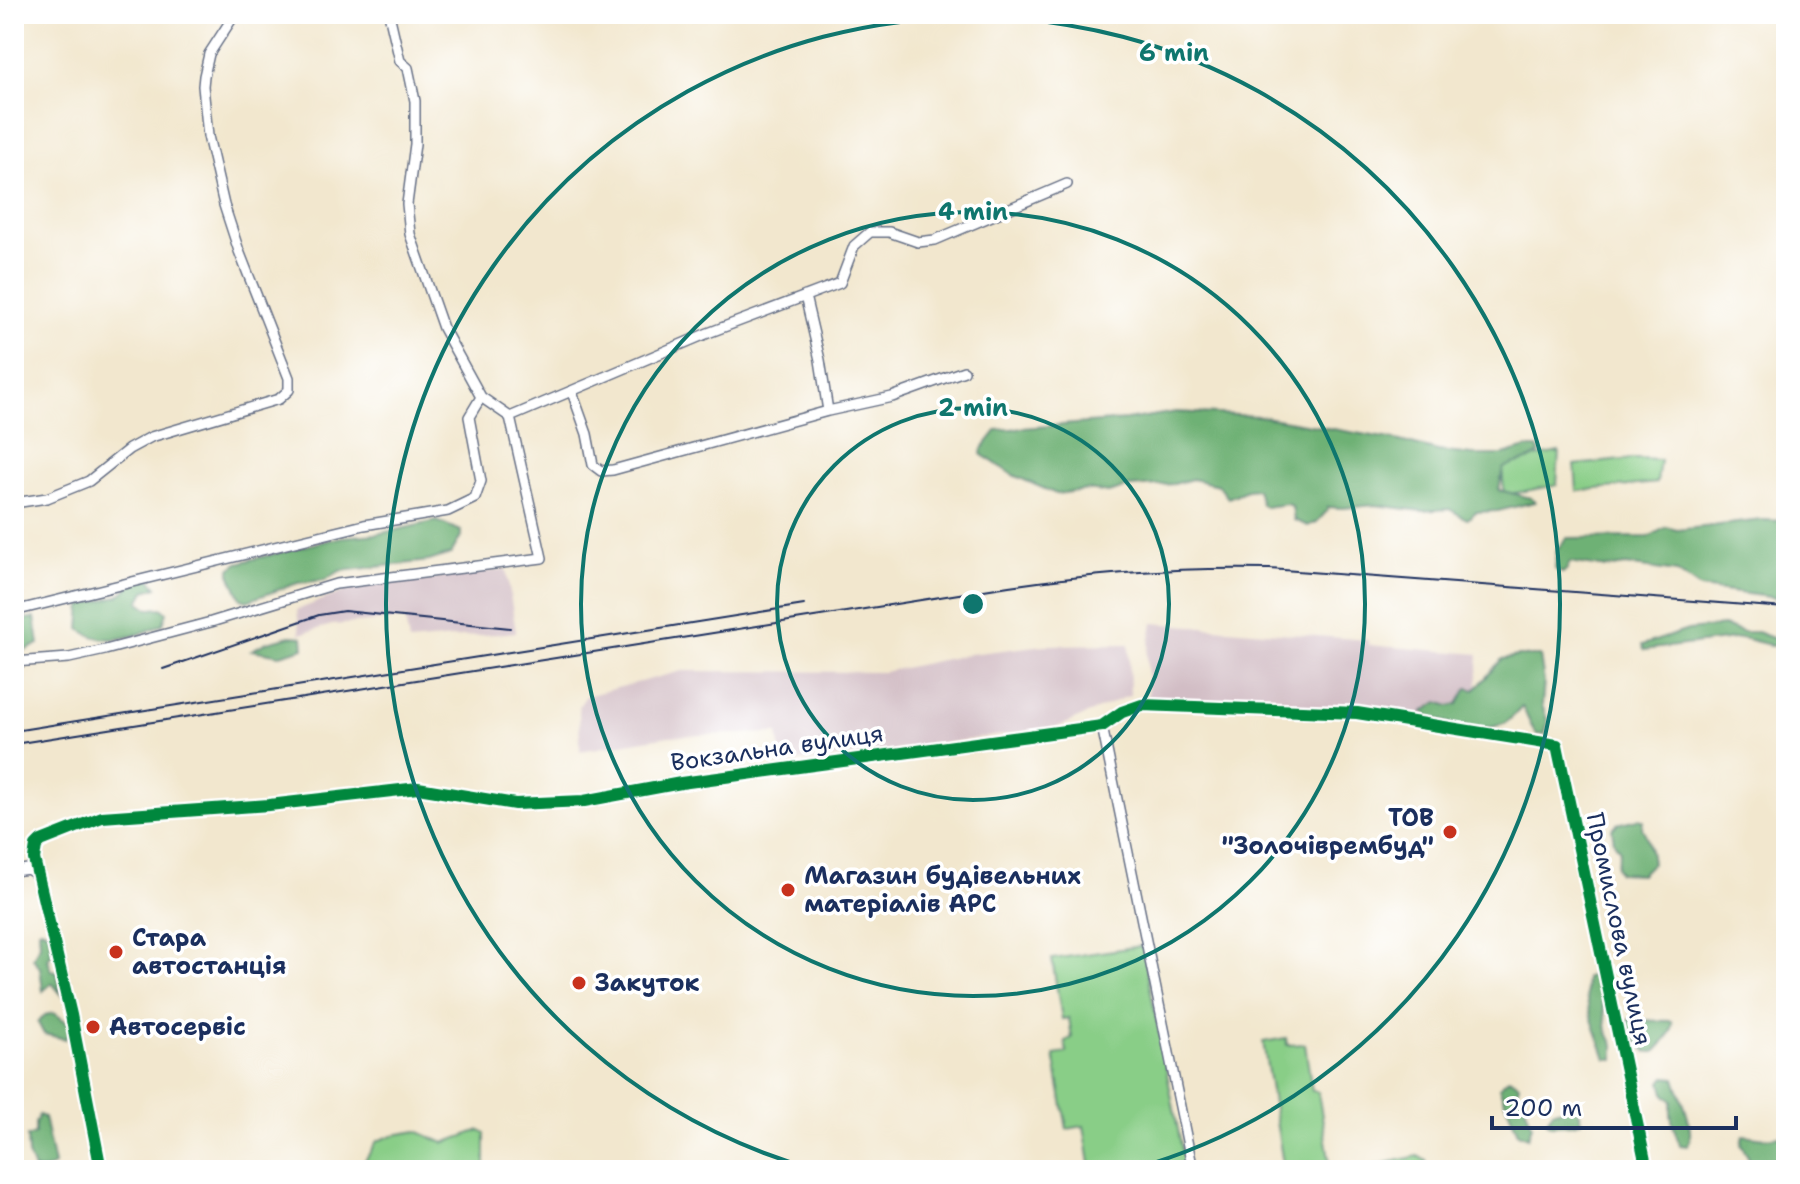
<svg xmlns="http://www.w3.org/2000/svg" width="1800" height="1184" viewBox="0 0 1800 1184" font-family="'Shantell Sans',sans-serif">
<rect width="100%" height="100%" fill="#fff"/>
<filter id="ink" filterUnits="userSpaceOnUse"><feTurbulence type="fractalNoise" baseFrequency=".0125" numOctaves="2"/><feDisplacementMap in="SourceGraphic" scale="16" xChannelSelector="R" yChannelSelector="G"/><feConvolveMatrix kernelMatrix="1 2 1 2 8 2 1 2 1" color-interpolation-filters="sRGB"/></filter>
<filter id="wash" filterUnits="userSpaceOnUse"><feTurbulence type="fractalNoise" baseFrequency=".006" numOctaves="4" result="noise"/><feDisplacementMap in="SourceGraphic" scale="32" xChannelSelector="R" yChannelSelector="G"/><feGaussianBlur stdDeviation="1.8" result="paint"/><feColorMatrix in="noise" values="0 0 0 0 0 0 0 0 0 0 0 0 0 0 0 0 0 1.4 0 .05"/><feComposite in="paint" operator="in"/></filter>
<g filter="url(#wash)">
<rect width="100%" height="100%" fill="#f2e7ce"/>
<path fill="#d2bdc5" d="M506 569 516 632 409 642 405 619 332 625 300 634 297 610 348 590 377 583 425 577 426 580 470 572 471 574Z
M1153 623 1368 640V645L1479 654 1475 721 1148 698 1147 654Z
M1129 644 1130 695 1058 727 864 755 782 763 778 733 669 736 580 751 579 706 586 696 682 671 884 672 970 654 1045 645Z"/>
<path fill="#89ce87" stroke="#527e72" stroke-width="2" d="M1559 452 1557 485 1504 495 1502 464Z
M1632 459 1660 460 1657 483 1577 491 1575 465Z
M1142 946 1186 1170H1091L1084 1126 1067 1129 1054 1055 1067 1053 1065 1041 1072 1038 1069 1018 1062 1019 1052 959Z
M1286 1038 1287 1045 1305 1044 1312 1091 1318 1092 1331 1170H1284L1263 1042Z
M480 1130 485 1133V1170H359L377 1141 393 1135 417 1131 444 1143Z
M1418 1156 1426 1161 1429 1170H1354Z"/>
<path fill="#6eb174" stroke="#447069" stroke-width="2" d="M1176 412 1259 416 1396 440 1438 451 1472 455H1503L1527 448H1537L1540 452C1530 464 1514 460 1503 469L1499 490 1531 498 1535 502 1498 511 1476 512 1467 519 1449 509 1422 511 1375 505 1343 508 1327 507V511L1317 522 1308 526 1294 520 1292 506 1287 504 1265 507 1261 504 1257 489 1247 490 1228 498 1218 485 1192 479 1174 484 1129 487 1108 493 1088 490 1056 494 1013 475 981 454 982 449 997 430 1126 420Z
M1762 520 1786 521V599L1700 588 1677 572 1626 565 1606 568 1570 562 1566 571 1562 573 1555 569 1557 549 1567 538 1649 537 1666 527 1677 530Z
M437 521 461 531V536L451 554 429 561 340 571 325 580 298 583 247 601 241 599 230 574V569L238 563 341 537 377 534Z
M149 577 157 587 145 591 139 602 149 609 162 608 167 613 163 624C137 637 104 648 80 629L82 605 118 596 137 581Z
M35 618 39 644 14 656V620Z
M1723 626 1742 632H1757L1786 643V649L1742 638 1644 650 1642 645 1688 630Z
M291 636 303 637 304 648 280 655 252 650 267 642Z
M1518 656H1540L1544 682 1542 705 1548 722 1545 734 1537 735C1530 726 1528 717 1522 707 1516 713 1510 721 1503 724 1483 733 1440 724 1423 712L1438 702 1449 706 1458 704 1467 688 1475 690 1502 659Z
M1637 819 1643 820 1642 828C1649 838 1650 851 1652 863L1641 874 1619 873 1616 867 1620 851 1614 842 1612 829 1617 824Z
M41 929 49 933 52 954 48 958 51 970 57 971 61 994 52 983 43 991 40 968 33 958 40 944 39 930Z
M1595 973 1599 976 1607 1031 1614 1045V1059H1606C1598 1033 1583 1005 1586 978Z
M54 1013 71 1025 66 1039 44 1034 38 1023 45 1015Z
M1628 1020 1672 1021C1675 1033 1663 1043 1655 1052H1647L1629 1033Z
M1665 1077 1675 1078C1680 1098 1696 1126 1688 1146L1680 1145C1675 1132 1668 1115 1672 1101L1664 1093 1661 1082Z
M1509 1078 1519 1084 1517 1094 1523 1100 1532 1125 1528 1137 1518 1133 1499 1087Z
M1574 1107 1580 1113 1581 1121 1573 1124 1551 1125 1547 1121 1553 1111Z
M39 1115 44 1117 54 1165 45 1170H34L28 1155 27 1137 35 1134V1123Z
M1743 1135 1766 1138 1786 1135V1170H1747L1749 1158 1741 1145Z"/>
</g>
<g filter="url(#ink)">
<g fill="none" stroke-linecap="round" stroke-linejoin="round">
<g stroke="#666f85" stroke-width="12">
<path id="minor" d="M391 14 390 18 400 61 408 68 415 101V144L407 204 410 234 443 328 481 397
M805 296 820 360 828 411
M572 392 587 434 593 465 601 471 613 470 828 411 892 397 964 371
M510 417 708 333 840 283 854 246 870 232H889L918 242 935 240 1067 184
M14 503 47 498 89 481 129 449 151 437 279 399 289 390V378L239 251 224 205 208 136 203 86 204 76 209 54 235 14
M14 611 364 525 448 511 475 498 481 481 469 417 481 397 510 417 542 558 336 584 211 622 105 650 69 658 14 662
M1102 726 1193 1170
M14 871 28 869 39 877
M101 1170 71 1015 34 859 36 846 41 841 102 817 269 805 418 788 515 804 584 801 681 783 1102 726 1122 712 1142 705 1357 713 1557 745 1647 1170"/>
</g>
<use href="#minor" stroke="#fff" stroke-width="9"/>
<path stroke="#1b2f5e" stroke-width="2" d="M163 669 319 615 344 611 510 628
M14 731 804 605
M14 744 1009 586C1096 573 1181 567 1270 569L1786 608"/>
<g stroke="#fff" stroke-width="17">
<path id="cycleway" d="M101 1170 71 1015 34 859 36 846 41 841 102 817 269 805 418 788 515 804 584 801 681 783 1102 726 1122 712 1142 705 1357 713 1557 745 1647 1170"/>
</g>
<use href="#cycleway" stroke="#00873e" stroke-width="12"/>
</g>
</g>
<g fill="none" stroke="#0f766e" stroke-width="4">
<circle cx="973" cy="604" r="196"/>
<circle cx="973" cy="604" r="392"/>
<path d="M816 1170A587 587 0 1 1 1130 1170"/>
</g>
<g fill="#c8321e" stroke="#fff" stroke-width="3">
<circle cx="1450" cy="832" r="8"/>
<circle cx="788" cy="890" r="8"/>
<circle cx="116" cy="952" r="8"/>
<circle cx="579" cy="983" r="8"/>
<circle cx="93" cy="1027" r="8"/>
</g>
<g text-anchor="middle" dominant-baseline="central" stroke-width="7" stroke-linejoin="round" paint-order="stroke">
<g font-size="24" fill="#1b2f5e" stroke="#fff">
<text transform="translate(777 748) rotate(-8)">Вокзальна вулиця</text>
<text transform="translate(1619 929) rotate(78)">Промислова вулиця</text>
</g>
<g font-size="24" font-weight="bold" fill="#1b2f5e" stroke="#fff" text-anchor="start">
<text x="1434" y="818" text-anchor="end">ТОВ<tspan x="1434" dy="28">"Золочіврембуд"</tspan></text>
<text x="804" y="876">Магазин будівельних<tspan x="804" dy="28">матеріалів APC</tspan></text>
<text x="132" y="938">Стара<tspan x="132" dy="28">автостанція</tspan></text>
<text x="595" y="983">Закуток</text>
<text x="109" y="1027">Автосервіс</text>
</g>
</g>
<circle cx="973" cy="604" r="12" fill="#0f766e" stroke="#fff" stroke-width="4"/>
<g font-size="24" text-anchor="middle" font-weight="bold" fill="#0f766e" stroke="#fff" stroke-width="7" stroke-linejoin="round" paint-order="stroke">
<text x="1174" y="61">6 min</text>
<text x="973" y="220">4 min</text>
<text x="973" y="416">2 min</text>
</g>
<rect width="1800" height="1184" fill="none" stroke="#fff" stroke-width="48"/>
<path d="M1492 1116v12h244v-12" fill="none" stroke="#1b2f5e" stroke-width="4"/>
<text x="1504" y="1116" font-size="24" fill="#1b2f5e" stroke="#ffffff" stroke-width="6" paint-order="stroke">200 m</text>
</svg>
